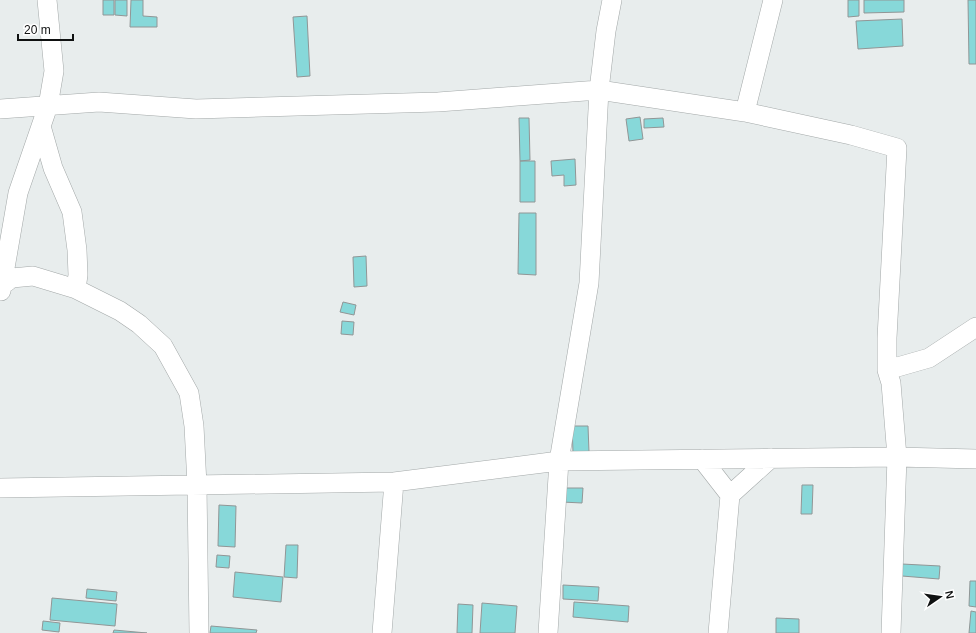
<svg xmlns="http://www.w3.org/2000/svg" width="976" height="633" viewBox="0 0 976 633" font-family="Arial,sans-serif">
<rect width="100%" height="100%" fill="#e8eded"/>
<path fill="#87d8d9" stroke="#919696" d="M103 0H114V15H103Z
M115 0H127V16L115 15Z
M131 0H143V16L157 17V27H130Z
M848 0H859V16L848 17Z
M864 0H904V12L864 13Z
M968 0H976V64H969Z
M307 16 310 76 297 77 293 17Z
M902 19 903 46 858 49 856 21Z
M640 117 643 139 629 141 626 119Z
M519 118H529L530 160 520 161Z
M663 118 664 127 644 128V119Z
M575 159 576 185 564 186V175L552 176 551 161Z
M520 161H535V202H520Z
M519 213H536V275L518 274Z
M366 256 367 286 354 287 353 257Z
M343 302 356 305 354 315 340 312Z
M342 321 354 322 353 335 341 334Z
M572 426H588L589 452H573Z
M802 485H813L812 514H801Z
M563 488H583L582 503 562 502Z
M219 505 236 506 235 547 218 546Z
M286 545H298L297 578 284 577Z
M217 555 230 556 229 568 216 567Z
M902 564 940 566 939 579 902 576Z
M235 572 283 577 281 602 233 597Z
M970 581H976V607L969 606Z
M563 585 599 587 598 601 563 599Z
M87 589 117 592 116 601 86 598Z
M52 598 117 604 115 626 50 620Z
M574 602 629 606 628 622 573 617Z
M482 603 517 606 515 633H480Z
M458 604 473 605 472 633H457Z
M971 611 976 612V633H969Z
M776 618 799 619V633H776Z
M43 621 60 623 59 632 42 630Z
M211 626 257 630 256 633H210Z
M114 630 147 633H113Z"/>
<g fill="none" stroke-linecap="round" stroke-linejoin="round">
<g stroke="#a3a8a8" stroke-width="20">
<path id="street" d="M0 109 99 102 196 109 438 102 599 90 745 112 851 135 897 148 887 338V370L891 383 897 457 891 633
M745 112 773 0
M41 126 53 168 72 212 77 250 78 275 76 289
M1 286 12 278 33 276 76 289 120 311 139 324 163 346 189 393 194 426 197 485 199 633
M1 291 18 193 48 106 54 71 47 0
M887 370 929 358 976 327
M702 459 730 495
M0 488 394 482 559 461 897 457 976 459
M382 633 394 482
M548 633 559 461 589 283 599 90 606 31 612 0
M718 633 730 495 771 458"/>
</g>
<use href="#street" stroke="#fff" stroke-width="19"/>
</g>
<g transform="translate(940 597) rotate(77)" stroke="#ffffff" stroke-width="3" paint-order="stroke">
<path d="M0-3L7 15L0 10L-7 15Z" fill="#0f1111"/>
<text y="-6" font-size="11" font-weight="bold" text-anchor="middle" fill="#0f1111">N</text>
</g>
<path d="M18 34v6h55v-6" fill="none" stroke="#0f1111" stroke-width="2"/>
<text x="24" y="34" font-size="12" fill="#0f1111" stroke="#ffffff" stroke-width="3" paint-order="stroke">20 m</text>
</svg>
